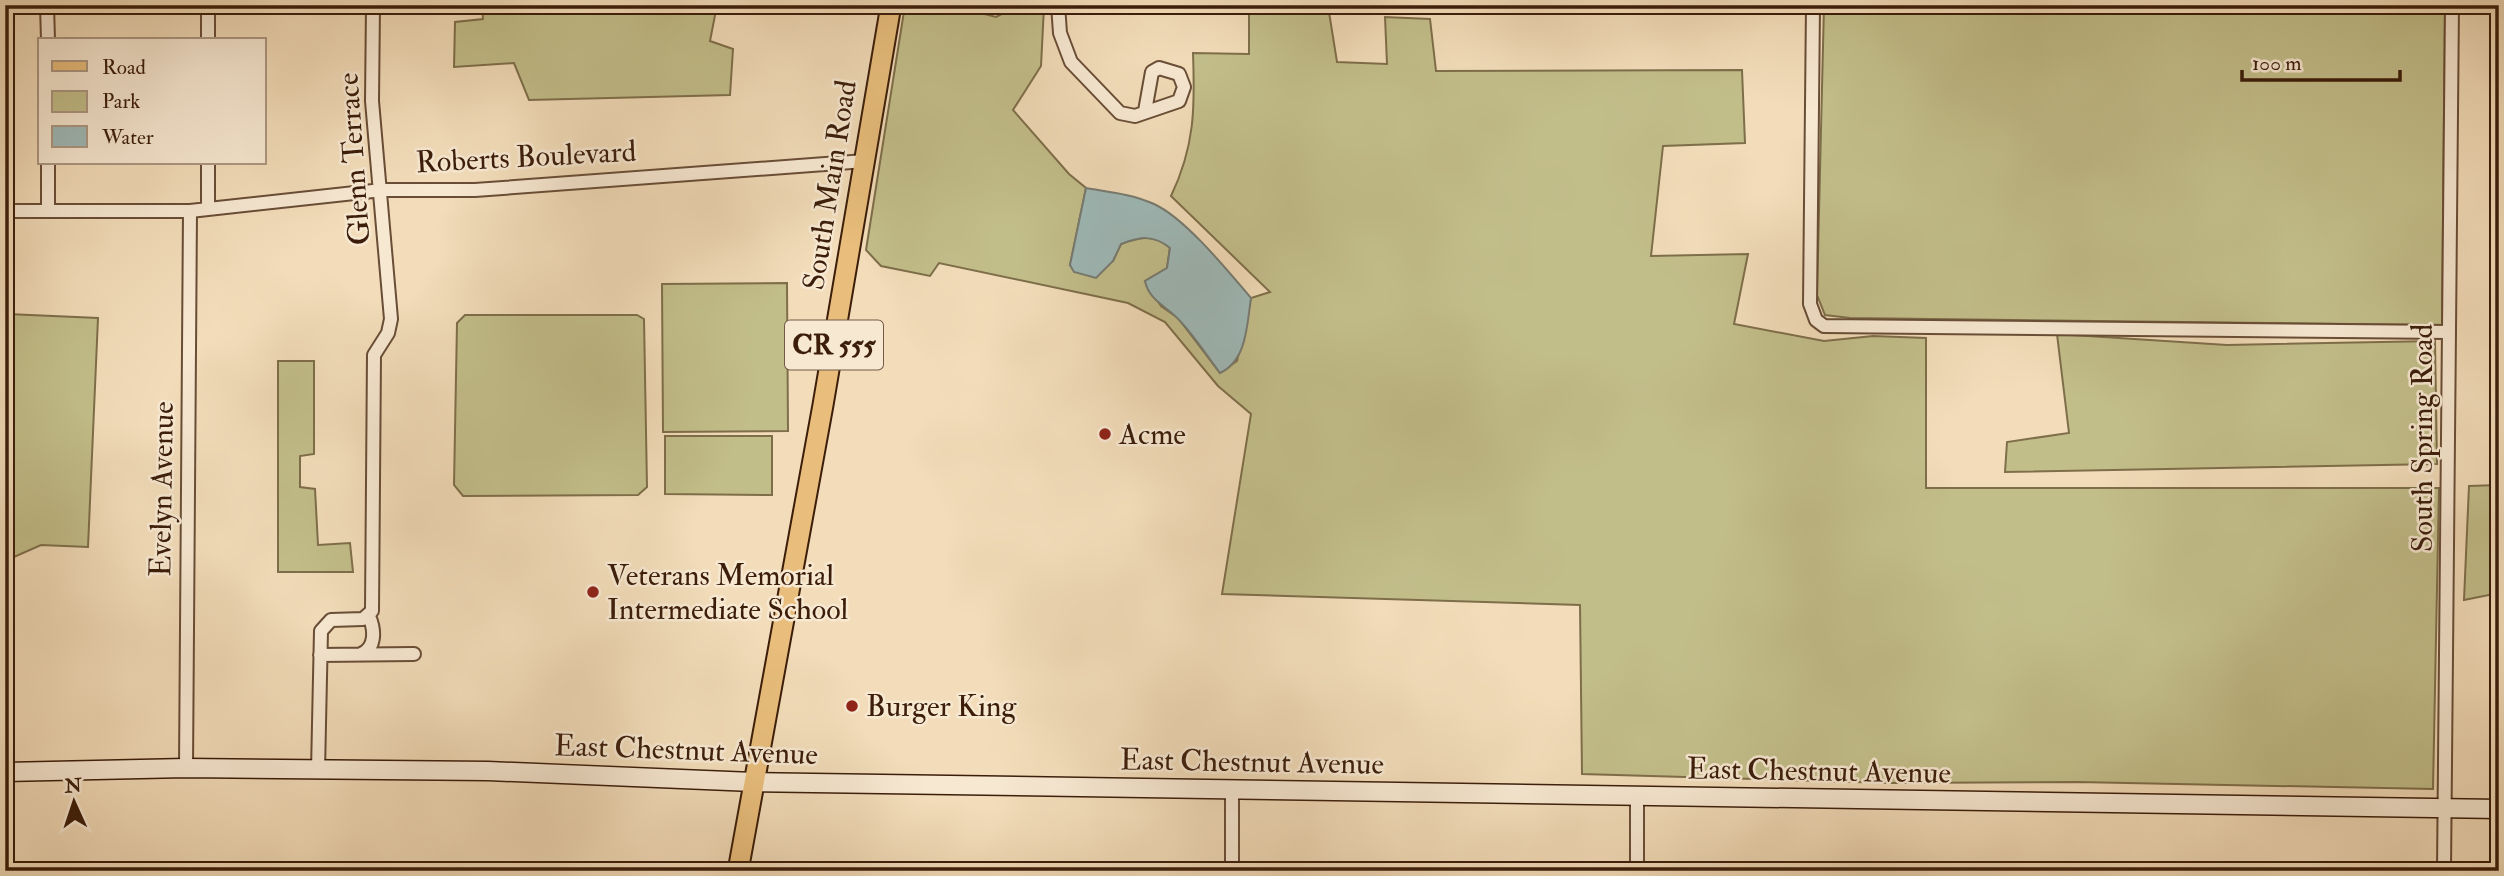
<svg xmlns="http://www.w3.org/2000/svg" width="2504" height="876" viewBox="0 0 2504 876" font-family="'IM FELL Double Pica',serif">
<rect width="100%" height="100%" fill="#f2dcb9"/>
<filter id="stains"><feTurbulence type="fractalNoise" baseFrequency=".00286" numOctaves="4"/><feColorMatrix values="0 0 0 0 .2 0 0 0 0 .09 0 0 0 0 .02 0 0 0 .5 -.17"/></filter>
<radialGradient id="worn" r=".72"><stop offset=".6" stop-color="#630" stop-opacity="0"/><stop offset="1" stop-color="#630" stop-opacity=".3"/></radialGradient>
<path fill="#c2be8a" stroke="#7e6e4a" stroke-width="2" d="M482 5H717L710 41 733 49 730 95 529 100 514 63 454 67 455 22 483 19Z
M905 5H949L996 17 1020 5 1044 7 1041 66 1013 110 1069 174 1086 188 1070 265 1113 261 1121 244C1140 237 1153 234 1170 247L1167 268 1145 281 1161 306 1178 318 1220 373 1237 361 1251 298 1270 292 1171 196C1195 146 1195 107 1193 53L1249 54V10L1329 12 1337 62 1387 64 1385 17 1430 19 1436 71 1742 70 1745 143 1663 146 1651 256 1748 254 1734 324 1824 341 1873 336 1926 338V488H2439L2433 789 2077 782 1889 783 1582 774 1580 605 1222 594 1251 414 1218 386 1165 322 1128 303 939 263 930 276 881 266 866 250Z
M1824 5H2445L2442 325 1850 318 1825 315 1817 295Z
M787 283 788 431 663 432 662 284Z
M7 314 98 318 88 547 41 545 5 561Z
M465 315H637L644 319 647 487 638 495 463 496 454 485 457 323Z
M2057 334 2227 345 2435 341 2437 464 2005 472 2007 442 2069 433Z
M278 361H314V454L300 456V487L315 489 318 545 350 543 353 572H278Z
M665 436H772V495L665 494Z
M2499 485V593L2464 600 2469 486Z"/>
<path fill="#9eb9b8" stroke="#767b72" stroke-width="2" d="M1086 188C1109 192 1132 194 1154 204 1185 218 1228 271 1251 298 1247 324 1247 361 1220 373 1207 356 1195 337 1180 321 1168 307 1149 301 1145 281L1167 268 1170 248C1153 234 1140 237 1121 244L1113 261 1096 278 1074 272 1070 265Z"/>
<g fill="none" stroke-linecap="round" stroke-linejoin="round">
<g stroke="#694d36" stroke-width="16">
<path id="street" d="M47 5 48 40
M208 5V40
M1058 5 1060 33 1071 62 1120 113 1135 116 1179 101 1184 87 1179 74 1159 68 1152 72 1145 111
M1777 5 1813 6
M1813 5 1810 304 1816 320 1824 326 2449 332
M2026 5 2027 7
M48 163V209
M208 163V207
M5 211H190L382 190H475L865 161
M361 654C376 648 375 630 369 616
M320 655 414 654
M186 768 190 211
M318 771 321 631 331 620 363 619 372 611 374 355 388 333 391 319 372 101 373 5
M1232 871V789
M1637 871V796
M2444 871 2452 5"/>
</g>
<g stroke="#3b1d0a" stroke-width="21">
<path id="secondary" d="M5 772 186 768 488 771 753 782 2499 809"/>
</g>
<g stroke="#3b1d0a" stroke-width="23">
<path id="primary" d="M738 871 823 405 891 5"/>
</g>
<use href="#street" stroke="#f7e8d2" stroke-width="12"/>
<use href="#secondary" stroke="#f7e8d2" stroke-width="18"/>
<use href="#primary" stroke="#e9be7c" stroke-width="19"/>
</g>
<g fill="#8f2418" stroke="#f7e8d2" stroke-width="2.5">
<circle cx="1105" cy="434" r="7"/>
<circle cx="593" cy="592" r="7"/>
<circle cx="852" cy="706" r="7"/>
</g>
<g text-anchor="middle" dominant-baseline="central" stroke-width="5" stroke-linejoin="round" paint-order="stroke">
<rect fill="#f7e8d2" stroke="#735a46" stroke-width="2" x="785" y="320.5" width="98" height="49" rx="5"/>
<g font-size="28" font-weight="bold" fill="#3b1d0a">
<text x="834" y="345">CR 555</text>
</g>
<g font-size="30" fill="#3b1d0a" stroke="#f7e8d2">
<text transform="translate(526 157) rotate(-3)">Roberts Boulevard</text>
<text transform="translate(354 159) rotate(-94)">Glenn Terrace</text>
<text transform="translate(830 185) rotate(-81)">South Main Road</text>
<text transform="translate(2422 438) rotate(-90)">South Spring Road</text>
<text transform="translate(162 489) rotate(-89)">Evelyn Avenue</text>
<text transform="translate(686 750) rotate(2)">East Chestnut Avenue</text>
<text transform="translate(1252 762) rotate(1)">East Chestnut Avenue</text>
<text transform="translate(1819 771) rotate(1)">East Chestnut Avenue</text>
</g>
<g font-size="30" fill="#3b1d0a" stroke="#f7e8d2" text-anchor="start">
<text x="1119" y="434">Acme</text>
<text x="607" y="575">Veterans Memorial<tspan x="607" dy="34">Intermediate School</tspan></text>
<text x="866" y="706">Burger King</text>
</g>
</g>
<rect width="2504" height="876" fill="none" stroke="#f2dcb9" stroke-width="28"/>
<rect x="7" y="7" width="2490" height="862" fill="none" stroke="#3b1d0a" stroke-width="3.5"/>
<rect x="14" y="14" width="2476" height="848" fill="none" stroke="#3b1d0a" stroke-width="2"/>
<rect x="38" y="38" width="228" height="126" fill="#f7e8d2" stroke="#ac9782" stroke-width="2"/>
<rect x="52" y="61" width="35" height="10" fill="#e9be7c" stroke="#ac9782" stroke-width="2"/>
<text x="102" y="74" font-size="21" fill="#3b1d0a">Road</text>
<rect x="52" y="91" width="35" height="21" fill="#c2be8a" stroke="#ac9782" stroke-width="2"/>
<text x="102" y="108" font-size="21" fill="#3b1d0a">Park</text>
<rect x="52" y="126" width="35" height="21" fill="#9eb9b8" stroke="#ac9782" stroke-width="2"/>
<text x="102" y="144" font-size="21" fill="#3b1d0a">Water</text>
<g transform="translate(74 802) rotate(357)" stroke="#f7e8d2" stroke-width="5" paint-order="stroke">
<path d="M0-5L12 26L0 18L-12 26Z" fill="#3b1d0a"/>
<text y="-10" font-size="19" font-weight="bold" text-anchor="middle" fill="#3b1d0a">N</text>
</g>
<path d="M2242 70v10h158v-10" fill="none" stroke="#3b1d0a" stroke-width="3.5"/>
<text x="2252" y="70" font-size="21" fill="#3b1d0a" stroke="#f7e8d2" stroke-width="5" paint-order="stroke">100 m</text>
<rect width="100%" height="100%" filter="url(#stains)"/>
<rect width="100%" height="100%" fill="url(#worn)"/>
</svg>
